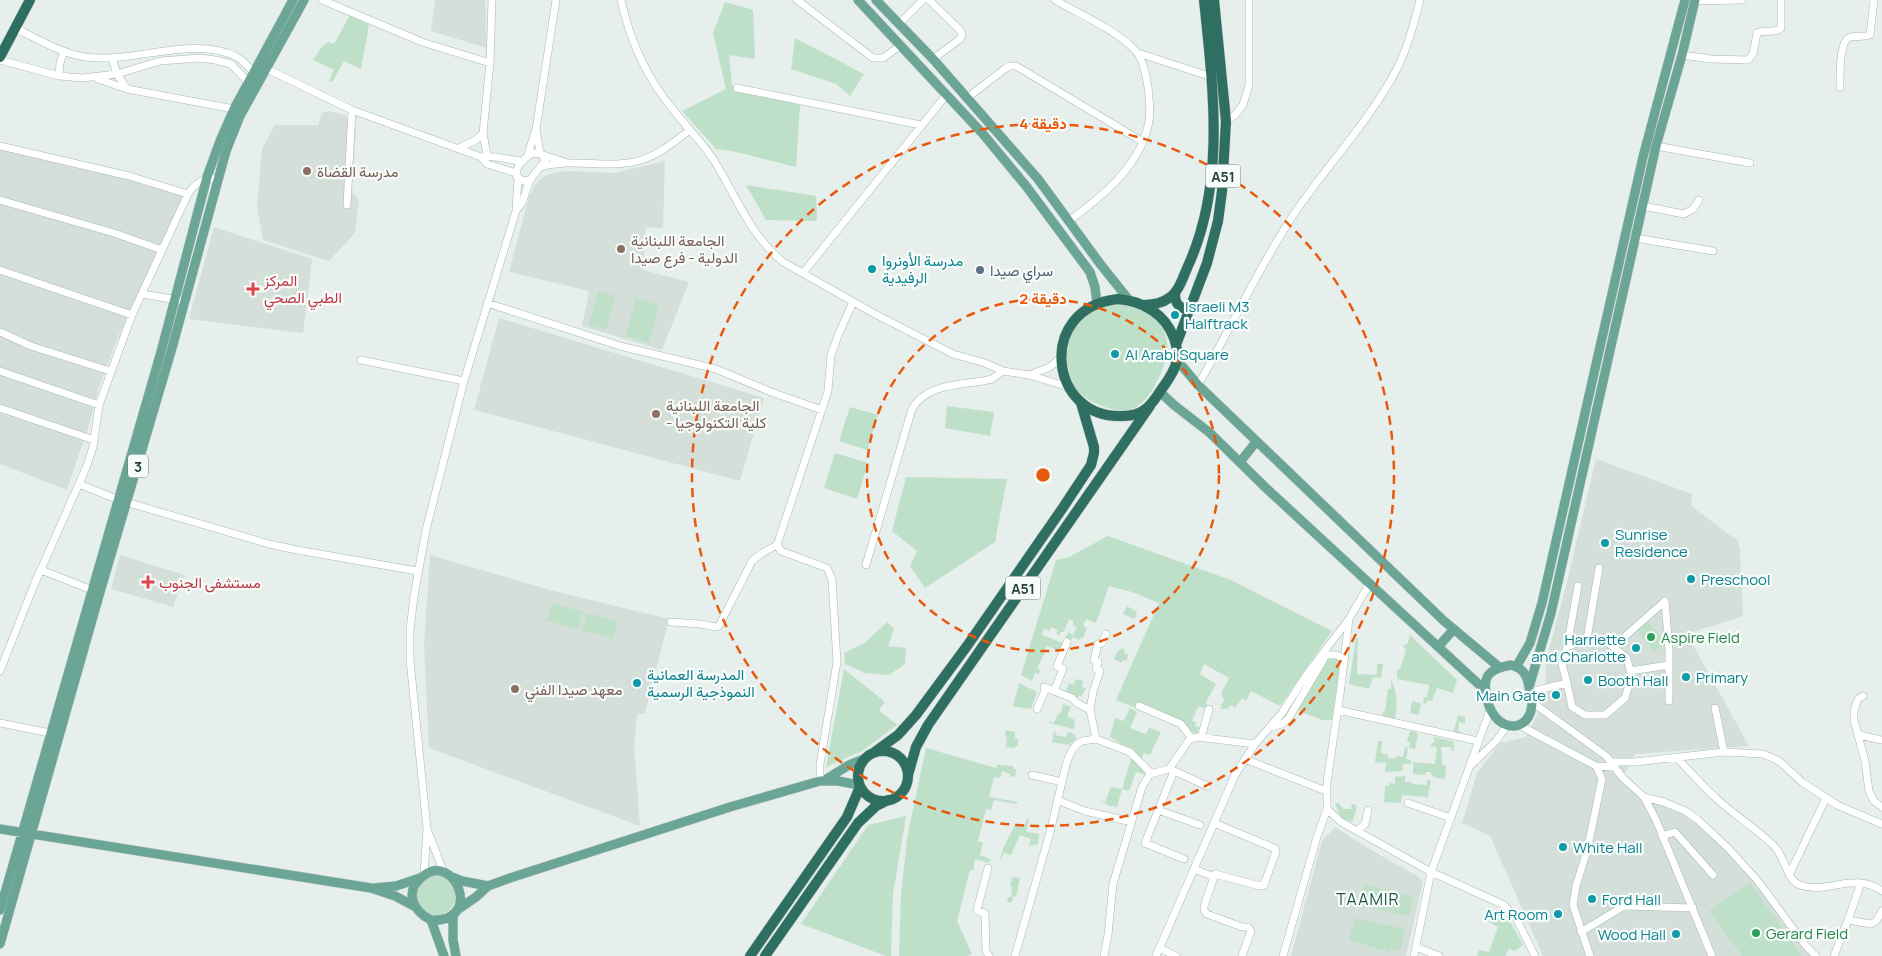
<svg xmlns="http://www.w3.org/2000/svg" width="1882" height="956" viewBox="0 0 1882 956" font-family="Manrope,Vazirmatn,sans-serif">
<rect width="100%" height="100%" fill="#e6efeb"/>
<path fill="#d4dfda" d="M435 0H485L487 48 431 31Z
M328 111 345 115 356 129 352 192 359 200 355 233 329 261 263 240 257 206 262 149 275 125H318L322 113Z
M0 149 135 181 184 195 147 277 118 337 99 387 89 425 67 490 0 464Z
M665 161 663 228 646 227 643 270 689 282 662 350 582 326 589 291 509 272 529 197 535 185 543 177 555 172 569 171 614 173Z
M214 227 312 259 303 333 189 319Z
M499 318 764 398 740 481 474 410Z
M1596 459 1692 494 1691 506 1738 541 1740 550 1743 616 1687 634 1749 746 1635 754 1621 781 1652 802 1685 815 1728 851 1752 877 1813 956H1543L1490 836 1462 823 1477 773 1500 743 1526 737 1545 699 1546 661 1567 582Z
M120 555 185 575 173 607 111 589Z
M430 555 550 590 669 619 645 713 637 715 634 744 640 826 429 748 424 644Z
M1335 827 1366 847 1419 877 1423 882 1406 956H1291L1322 841Z"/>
<path fill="#bfe0c8" d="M725 2 753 10 755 59 729 55 732 86 800 105 796 167 732 151 716 149 682 111 726 89 713 33Z
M350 15 369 25 361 69 344 61 332 82 329 81 334 70 313 60 321 48 328 42 334 44Z
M795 38 864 74 850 96 836 84 791 69Z
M746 185 816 196 817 221 766 220Z
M598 291 615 296 606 330 589 325Z
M636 298 659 305 649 343 626 336Z
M1119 304C1162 312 1179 336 1159 377 1154 387 1149 398 1139 405 1123 418 1089 404 1077 390 1060 367 1064 332 1087 315 1097 308 1108 306 1119 304Z
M947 406 994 412 990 436 945 428Z
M850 407 878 415 867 450 839 441Z
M835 453 868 463 857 499 824 488Z
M906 477 1007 479 995 542 925 588 910 566 917 551 892 531Z
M1108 536 1231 580 1332 631 1280 706 1251 691 1246 701 1242 698 1235 708 1232 705 1227 709H1220L1222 707 1220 704 1225 702 1221 694 1229 678 1204 664 1200 674 1216 684 1206 702 1207 705 1204 708 1198 707 1192 721 1196 722 1195 726 1199 727 1197 734 1177 724 1116 700 1159 603 1132 592 1109 586 1096 623 1086 619 1083 626 1087 628 1083 638 1081 637 1080 640 1072 637 1071 641 1065 638 1068 632 1073 635 1077 627 1073 625V621L1069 619 1064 632H1061L1059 635 1056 634 1058 630 1051 627 1049 631 1044 629 1042 635 1063 643 1061 651 1046 646 1044 656H1043L1037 669 1040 670 1039 674 1035 673 1032 681 1021 675 1056 560 1069 557Z
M552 603 583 612 578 629 547 621Z
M1127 606 1137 612 1135 619 1123 614Z
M587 613 618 621 613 639 582 630Z
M887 622 894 629 888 646 906 648 905 664 889 675 865 673 845 664 844 653 866 642Z
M1648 622 1665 643 1654 652 1637 630Z
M1410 635 1457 680 1453 693 1437 688 1432 701 1428 700 1426 704 1423 703 1424 697 1427 698 1429 685 1397 679V671L1401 667 1406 650 1403 646 1408 643Z
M1356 638H1358L1357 674 1377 675V664H1383L1381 678 1373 677 1369 689 1349 684Z
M1121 648 1125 650 1124 653 1128 655 1127 661 1123 660 1122 663 1114 659 1118 650H1120Z
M1328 657 1339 660 1340 665 1332 720H1322L1297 710Z
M844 669 885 702 879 710 897 725 862 751 826 767Z
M1076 679 1083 681 1082 687 1086 688 1081 697 1078 696 1077 701 1065 693 1069 683 1074 685Z
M1391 680C1398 693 1397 707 1395 720L1382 719 1383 711H1385L1388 689H1391Z
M1019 683 1037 692 1031 709 1013 706Z
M1412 701 1421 703 1419 715 1410 713Z
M1063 704 1071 707 1067 716 1075 720 1074 729 1049 723 1050 721 1053 723 1059 713H1061Z
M1130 708 1137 712 1130 728 1146 734 1149 728 1161 732 1150 755 1144 753 1141 760 1126 747 1110 737 1115 718 1124 721Z
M1459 713V716L1465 717V724L1459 722 1458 731 1461 732V734L1453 733Z
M1006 730 1015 732V738L1018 739V746H1015V748L1006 747 1007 737 1005 736Z
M1054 731H1056L1055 735 1066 737 1068 732 1075 734 1076 740 1072 742 1070 745 1052 742Z
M1410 731 1416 732 1418 735 1415 749 1409 748 1410 742 1407 741Z
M1433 737 1453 741 1454 751H1452L1451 747H1441L1442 765 1446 766 1445 779 1436 778 1431 775V772H1426V775L1413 774V762L1435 764 1437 747 1431 746V743L1435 742Z
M1378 741H1382L1381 753 1388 755V758L1395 759 1396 756 1403 757 1405 747 1408 748 1406 759 1411 760V764H1403L1402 771 1385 772 1386 763 1375 762Z
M926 748 996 768 997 765 1013 766V769H1016L1015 777 1010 776V774L1002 771 1000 778 994 777 989 797 1018 802 1016 804 994 800 991 810 986 809 978 841 983 843 980 855 991 859 988 863 975 859 973 870H970L957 921 972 954 968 956H899L901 895 907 838Z
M1132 755 1146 775 1136 772 1129 791 1122 789 1117 807 1106 805 1107 804 1094 798 1105 802 1111 787 1122 789Z
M1405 776V782H1411L1412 784 1427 785V780H1431L1428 797 1402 795 1401 803 1384 802 1385 786H1389V783L1395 784V777Z
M1335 803H1339L1343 809H1351L1352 804 1356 805 1357 807 1352 822 1341 818Z
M906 816 893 894 891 956H886L801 924 868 825Z
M1027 819H1029L1026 832 1039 834 1038 844 1029 846 1031 839 1020 835 1011 855 1003 853 1002 859H1000L1003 848 1015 825 1024 827Z
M416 895a20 20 0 1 1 40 0a20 20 0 1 1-40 0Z
M1012 877 1020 878 1016 897 1013 896 1012 902H1007L1008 897H1011L1012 887 1010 886Z
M1750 883 1802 956H1742L1709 911Z
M1365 885 1413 896 1409 916 1359 905Z
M1494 909 1509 920 1523 945 1515 951 1509 949 1505 956H1477L1479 950 1489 952 1498 927 1489 922Z
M1355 918 1405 929 1400 951 1391 948 1389 952 1349 940Z"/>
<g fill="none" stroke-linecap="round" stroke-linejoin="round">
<g stroke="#a8b8b2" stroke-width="8">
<path id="minor" d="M322 0 422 42 490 63
M621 0C630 41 648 80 675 112 688 129 704 144 715 162 737 198 750 235 783 262L873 313 953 354 985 363 1003 371 1029 375 1069 387
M797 0 873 58H883L901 45
M929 0 961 31 962 35 960 39 933 59
M1055 0C1081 15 1112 28 1133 48 1143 57 1146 75 1148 87 1149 98 1151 110 1149 121 1142 164 1103 196 1070 220
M1695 1 1742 0
M899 24 923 0
M15 28C37 39 61 53 85 57 132 64 193 35 237 57 244 61 249 67 254 73
M1138 53 1212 77
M1682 55 1711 59 1748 60 1753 54 1757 33C1765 29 1775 34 1781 28V0
M112 58 117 74 127 89
M0 60 59 76 82 78 117 74 160 61 200 58 215 60 231 64 249 83
M265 68 352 110 481 157C495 154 509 161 523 161
M59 76 60 63 64 51
M98 79 127 89 234 109
M1840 87C1840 76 1839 41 1850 37 1857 36 1864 37 1870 35L1874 0
M737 88 921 125
M967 98 1006 68 1010 66H1016L1143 142
M1226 121 1235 115 1243 105 1249 85V0
M536 129 540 153
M0 146 129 176 188 194
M1656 146 1750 163
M459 148 476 140 483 133
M533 153 542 154 545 161 530 180 523 181 516 176C516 165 524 158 533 153Z
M487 155 483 133 490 63 492 0
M543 155 565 162
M481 157 487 164 516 173
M527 157 536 129 556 0
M541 167C575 157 609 170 641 160 659 155 675 141 690 130
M0 200 114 233 162 250
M347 205 352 110
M1643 206 1684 214 1693 209 1699 200
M516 211 518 178
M1635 238 1713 251
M0 270 132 315
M803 273 947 94
M142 294 184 301
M487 303 620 346 716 369 771 392 822 410
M0 332 31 346 110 371
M361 360 464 381
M0 371 99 405
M1029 375 1050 367 1061 357
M1198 385C1230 330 1256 273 1290 220 1322 171 1363 129 1392 78 1406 54 1413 27 1420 0
M0 408 94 440
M79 484 119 500 269 544 297 550 417 571
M866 565 912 409C926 384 959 385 983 381L992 379 1003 371
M41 570 92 590
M1370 583 1349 619 1340 694 1327 782V809L1341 822 1431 872 1504 905 1516 918 1535 956
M671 622 700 624 716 627 719 626 752 561 762 553 777 545
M1106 634 1102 643 1098 644 1094 660 1098 662 1096 669 1100 671 1093 692 1090 710 1096 739 1130 752 1151 773
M1587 639 1599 568
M1567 647 1578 586
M1613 647 1665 601 1669 650V701
M1327 655H1337L1344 660
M0 671 34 585 86 468 93 447 99 405 132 315 188 194C196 182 204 177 218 179
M1630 671 1669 665
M1044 687 1072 698 1077 703 1090 710
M1054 691 1063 669 1057 666 1067 642
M1530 692 1567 683 1572 707 1585 715H1605L1625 698 1632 675 1626 657 1608 643 1587 639 1567 647 1562 664 1567 683
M1863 696 1858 699 1854 711V720L1865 761 1869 791 1874 801 1882 807
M1532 702 1606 756 1623 778 1644 797 1656 820 1712 956
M1139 706 1181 724 1192 739
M1715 708 1724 752
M1037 709 1046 688
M1338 710 1478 741
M0 723 50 733
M1519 725 1596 766 1614 767
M1271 727 1282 724 1288 719 1324 659
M1859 735 1882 740
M1201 738 1209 709
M1677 758C1690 772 1703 786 1717 799 1735 816 1756 828 1773 845 1786 857 1786 880 1800 885 1828 895 1854 871 1882 891
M1245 759 1326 791
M1612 762H1635L1724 752 1763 754 1779 761 1802 782 1837 805 1882 824
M1470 766 1496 741 1507 726
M1172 770 1207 786
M1174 771 1145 843 1184 859
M1032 775 1062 782C1065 769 1068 750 1080 742 1084 740 1091 740 1096 739
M820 781V764L837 662 832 579 827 568 781 551 777 545 828 391 831 355 839 333 853 302
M1644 797 1664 802 1685 811 1697 819 1728 848 1757 880 1806 946 1816 956
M1057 800 1085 811 1132 822
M1408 803 1451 818
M1158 810 1200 825
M1214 823 1274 848 1276 851 1264 885 1260 886 1215 874 1204 906V910L1207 914 1242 927H1248L1251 931 1242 956
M427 829 444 873
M1357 831 1365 824 1368 810
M1662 836 1675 832 1713 875
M988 868 977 910 985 914 986 951 989 956
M1194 869 1214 877
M1789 875 1826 798
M424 876 427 829 410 660V630L414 596 426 530 464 381 516 211 522 203 530 180
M1848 920 1861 883
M1581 932 1624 906 1693 908
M1416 947 1439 956
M1159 948 1176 956
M1015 956 1050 832 1062 782
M1104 956 1108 935 1113 884 1142 787 1150 774 1169 769 1189 740 1197 737 1255 744
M1156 956 1235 775 1255 744 1282 713 1307 674 1349 619
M1283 956 1317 837 1327 809
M1414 956 1431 872 1490 710
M1590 956 1573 905 1576 886 1587 851 1602 779 1596 766
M1834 956 1848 920 1871 924 1876 921 1882 911"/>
</g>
<g stroke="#c2cac8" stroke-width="10">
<path id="major" d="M858 0 983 134 1026 186 1090 272 1095 287 1097 304
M876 0 933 59 1038 179 1101 265 1129 300
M1177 360 1198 385 1444 621 1499 667
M1160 392 1174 405 1210 433 1266 488 1485 690
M1240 462 1256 442
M1438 647 1454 629
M1511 665C1523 668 1527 675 1529 687 1530 692 1532 697 1532 702 1532 734 1495 735 1487 699 1482 676 1488 669 1511 665Z
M1516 667 1530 643 1542 603 1643 157 1685 0
M1529 687 1551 613 1656 146 1682 55 1695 0
M825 780 849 765 864 759
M0 829 371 888 395 896 414 906
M452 877 462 881 488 886
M374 888 396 886 420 878
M0 910 161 352 207 177 220 141 234 109 293 0
M457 910 476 897 488 886 510 878 730 807 820 781H838L859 785
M453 914V940L456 956
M431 920C485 923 454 849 422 877 404 892 413 911 431 920L444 956
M0 944 100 592 172 348 226 151 240 116 304 0"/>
</g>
<g stroke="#c2cac8" stroke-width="11">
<path id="highway" d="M0 57 30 0
M1175 294C1175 303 1178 307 1186 309L1191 307
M1118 299C1143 301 1165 314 1174 338 1176 345 1179 353 1177 360 1175 371 1167 382 1161 390 1151 406 1143 416 1123 416 1049 420 1035 308 1118 299Z
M1144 305C1153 304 1161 304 1169 298 1179 292 1183 277 1188 266 1226 183 1213 88 1204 0
M1176 345 1207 263 1218 221 1222 191 1226 121 1214 0
M876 751 898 735 916 715 967 646 1062 509 1091 465 1094 453V447L1081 403
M858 776a25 25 0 1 1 50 0a25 25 0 1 1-50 0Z
M908 775 916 747 928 725 1150 406
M750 956 847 817 860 787
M765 956 858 823 876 806 888 800"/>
</g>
<use href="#minor" stroke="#fff" stroke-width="7"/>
<use href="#major" stroke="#6aa596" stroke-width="9"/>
<use href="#highway" stroke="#2f6f62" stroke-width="10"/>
</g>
<g fill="none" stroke="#e8590c" stroke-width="2.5" stroke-dasharray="9 6">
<circle cx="1043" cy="475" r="176"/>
<circle cx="1043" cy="475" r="351"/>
</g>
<g fill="#8d6e63" stroke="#f7fbf9" stroke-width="2">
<circle cx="307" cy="171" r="5"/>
<circle cx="621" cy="249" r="5"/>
<circle cx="656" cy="414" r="5"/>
<circle cx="515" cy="689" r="5"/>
</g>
<g fill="#0f9aa8" stroke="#f7fbf9" stroke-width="2">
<circle cx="872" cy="269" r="5"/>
<circle cx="1175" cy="315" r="5"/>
<circle cx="1115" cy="354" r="5"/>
<circle cx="1605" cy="543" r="5"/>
<circle cx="1691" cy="579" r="5"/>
<circle cx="1636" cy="648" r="5"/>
<circle cx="1686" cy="677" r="5"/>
<circle cx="1588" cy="680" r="5"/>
<circle cx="637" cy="683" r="5"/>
<circle cx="1556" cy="695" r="5"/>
<circle cx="1563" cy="847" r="5"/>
<circle cx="1592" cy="899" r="5"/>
<circle cx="1558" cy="914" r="5"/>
<circle cx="1676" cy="934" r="5"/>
</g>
<circle fill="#5c6f8a" stroke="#f7fbf9" stroke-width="2" cx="980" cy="270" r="5"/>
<g fill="#e0444e" stroke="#f7fbf9" stroke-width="2">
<path d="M250.5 281.5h5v5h5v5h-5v5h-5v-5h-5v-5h5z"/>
<path d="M145.5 574.5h5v5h5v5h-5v5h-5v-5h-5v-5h5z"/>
</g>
<g fill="#2e9e5b" stroke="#f7fbf9" stroke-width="2">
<circle cx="1651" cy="637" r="5"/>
<circle cx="1756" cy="933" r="5"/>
</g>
<g text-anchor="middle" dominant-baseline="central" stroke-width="4.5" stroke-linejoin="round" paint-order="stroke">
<g fill="#f7fbf9" stroke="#637a73" stroke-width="1">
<rect x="1205.5" y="164.5" width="35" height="23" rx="4"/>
<rect x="128" y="454.5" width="20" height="23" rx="4"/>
<rect x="1005.5" y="576.5" width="35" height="23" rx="4"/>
</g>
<g font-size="14" font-weight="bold" fill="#24423a">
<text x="1223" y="176">A51</text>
<text x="138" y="466">3</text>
<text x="1023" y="588">A51</text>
</g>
<g font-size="15" fill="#785e54" stroke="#f7fbf9" text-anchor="start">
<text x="317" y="171">مدرسة القضاة</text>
<text x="631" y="240">الجامعة اللبنانية<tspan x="631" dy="17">الدولية - فرع صيدا</tspan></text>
<text x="666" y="405">الجامعة اللبنانية<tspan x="666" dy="17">- كلية التكنولوجيا</tspan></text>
<text x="525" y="689">معهد صيدا الفني</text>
</g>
<g font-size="15" fill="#0d838f" stroke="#f7fbf9" text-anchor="start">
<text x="882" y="260">مدرسة الأونروا<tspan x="882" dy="17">الرفيدية</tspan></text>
<text x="1185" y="306">Israeli M3<tspan x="1185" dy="17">Halftrack</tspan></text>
<text x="1125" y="354">Al Arabi Square</text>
<text x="1615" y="534">Sunrise<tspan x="1615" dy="17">Residence</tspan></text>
<text x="1701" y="579">Preschool</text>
<text x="1626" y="639" text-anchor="end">Harriette<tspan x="1626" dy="17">and Charlotte</tspan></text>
<text x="647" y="674">المدرسة العمانية<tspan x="647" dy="17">النموذجية الرسمية</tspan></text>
<text x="1696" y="677">Primary</text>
<text x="1598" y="680">Booth Hall</text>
<text x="1546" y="695" text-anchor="end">Main Gate</text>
<text x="1573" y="847">White Hall</text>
<text x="1602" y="899">Ford Hall</text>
<text x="1548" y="914" text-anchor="end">Art Room</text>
<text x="1666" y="934" text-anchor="end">Wood Hall</text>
</g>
<g font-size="15" fill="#4e5e75" stroke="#f7fbf9" text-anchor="start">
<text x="990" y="270">سراي صيدا</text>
</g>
<g font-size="15" fill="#be3a42" stroke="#f7fbf9" text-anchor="start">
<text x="264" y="280">المركز<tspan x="264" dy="17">الطبي الصحي</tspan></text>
<text x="159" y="582">مستشفى الجنوب</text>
</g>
<g font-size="15" fill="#27864d" stroke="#f7fbf9" text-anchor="start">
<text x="1661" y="637">Aspire Field</text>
<text x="1766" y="933">Gerard Field</text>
</g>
<g font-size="16" letter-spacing="1" fill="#1f5548" stroke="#f7fbf9">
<text x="1368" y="899">TAAMIR</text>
</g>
</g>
<circle cx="1043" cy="475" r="8" fill="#e8590c" stroke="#f7fbf9" stroke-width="2.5"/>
<g font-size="15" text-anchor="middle" font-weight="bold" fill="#e8590c" stroke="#f7fbf9" stroke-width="4.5" stroke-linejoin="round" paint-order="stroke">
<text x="1043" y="129">4 دقيقة</text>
<text x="1043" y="304">2 دقيقة</text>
</g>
</svg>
